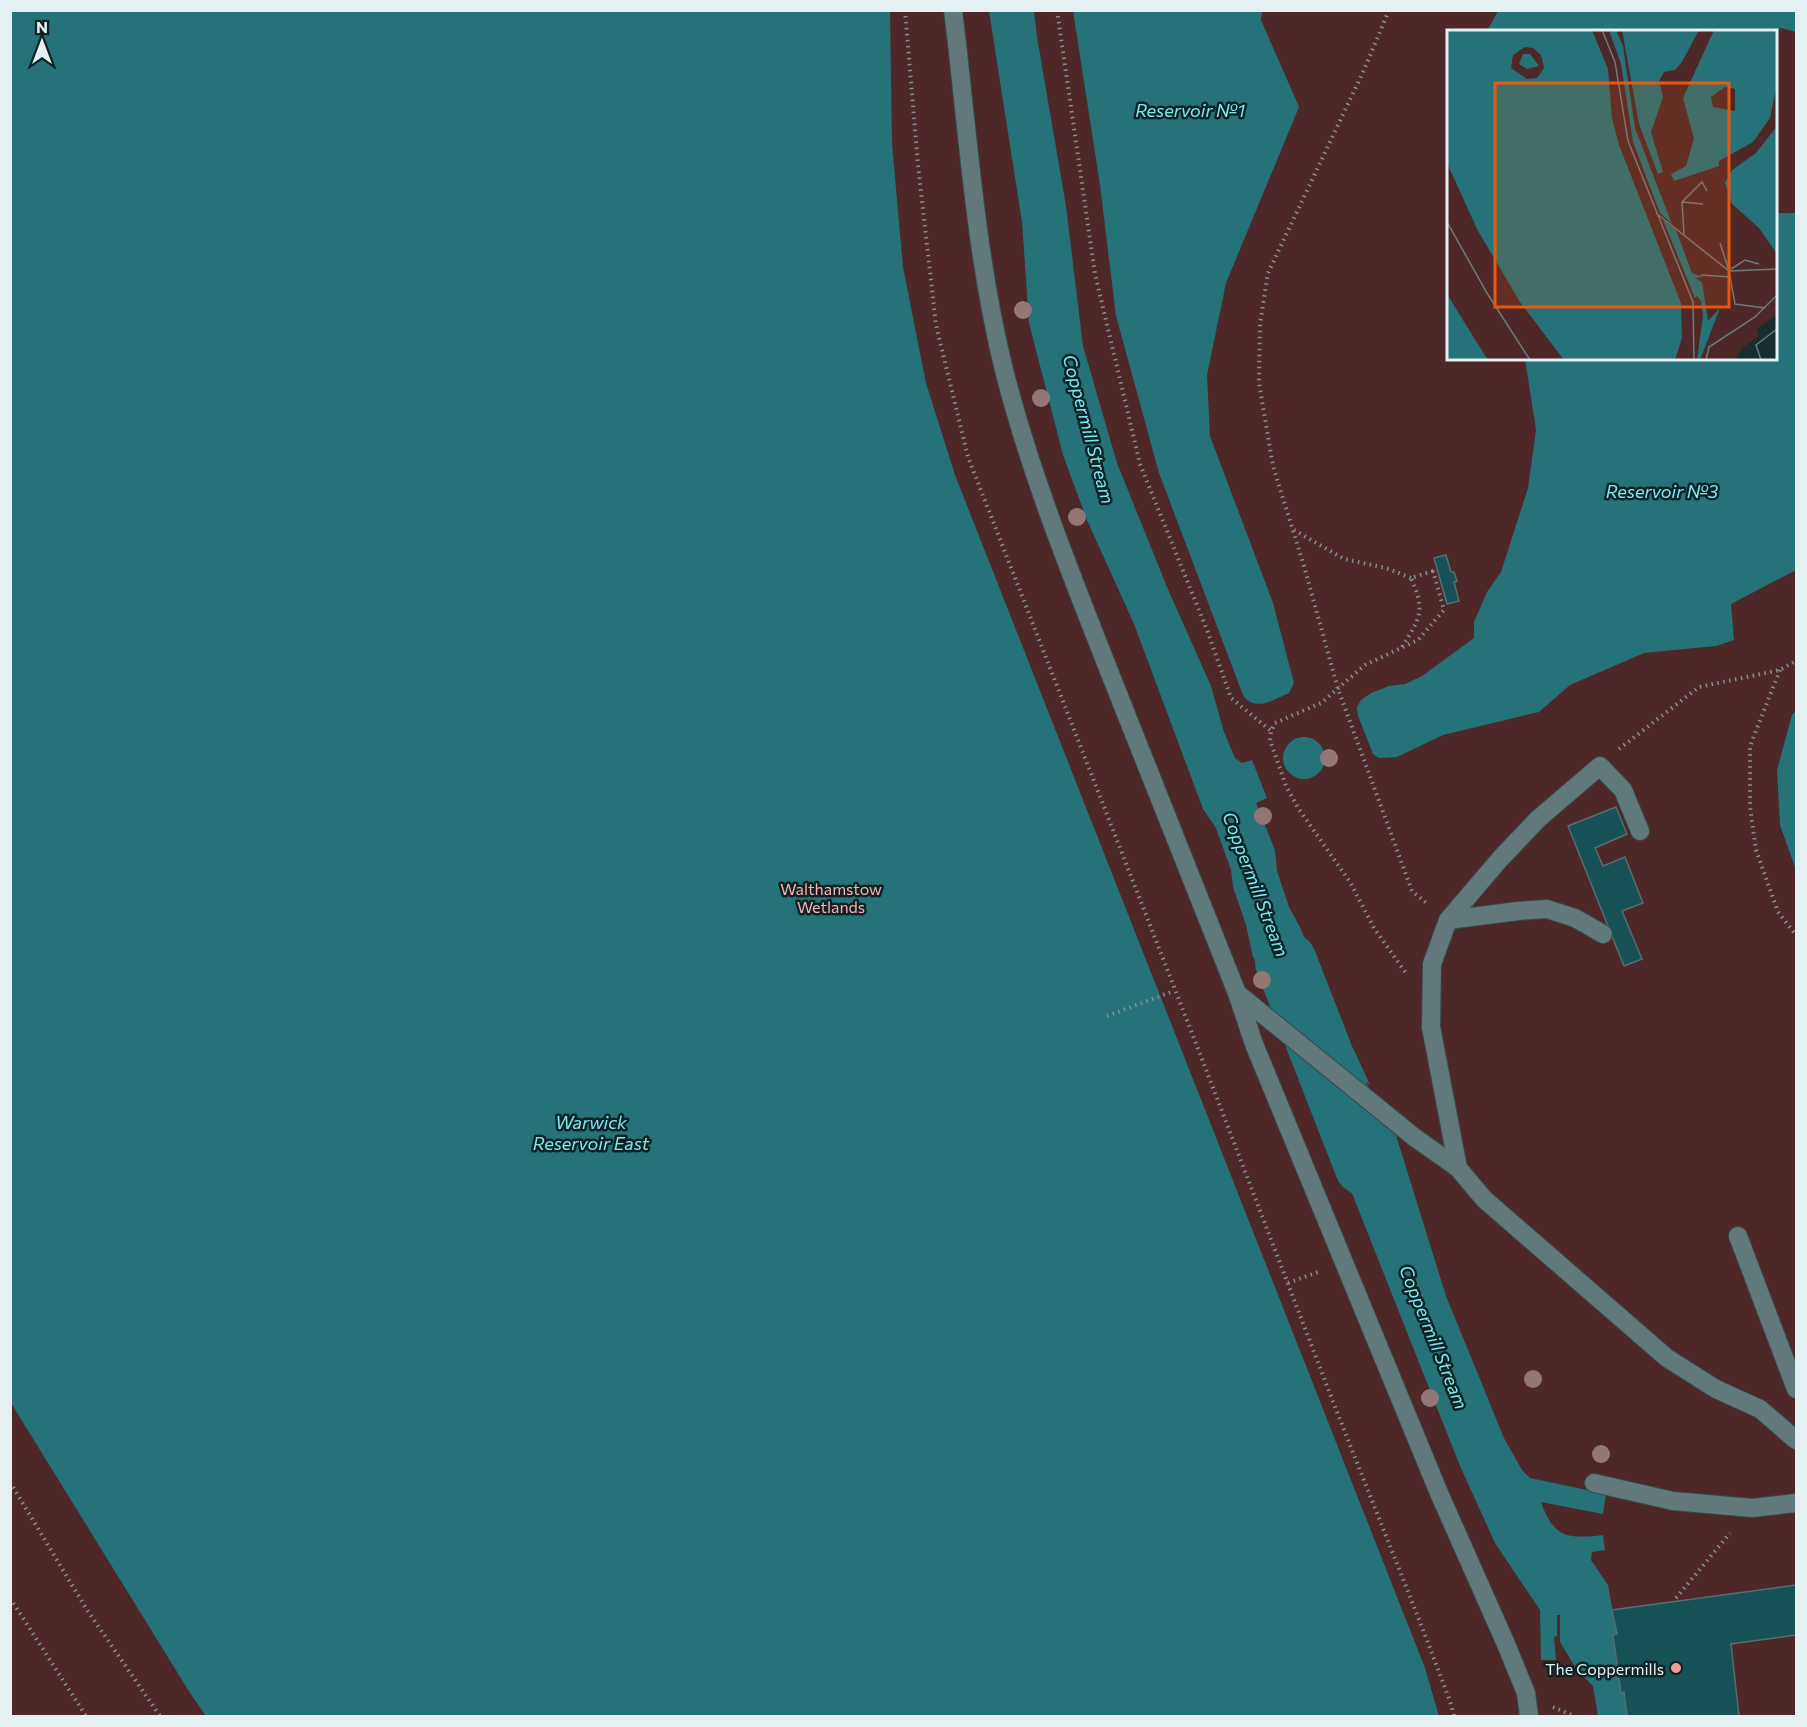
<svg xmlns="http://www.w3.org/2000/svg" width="1807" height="1727" viewBox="0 0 1807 1727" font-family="Commissioner,sans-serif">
<rect width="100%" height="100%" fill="#182d2f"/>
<path fill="#4e2728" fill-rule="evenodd" d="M11 11H1796V1716H11ZM1448 32H1776V358H1448Z"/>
<path fill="#257278" d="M11 10 890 11 892 144 903 267 926 383 955 475 1425 1668 1439 1716H206L190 1693 11 1403Z
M989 11H1034L1037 37 1066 206 1083 346 1117 463 1167 587 1211 686 1224 732 1235 758 1242 763 1252 760 1267 798 1256 803 1275 850 1277 871 1289 907 1301 929 1327 1002 1343 1036 1354 1050 1370 1085 1273 1005 1268 981 1253 957 1246 925 1233 887 1231 870 1216 828 1203 809 1134 624 1087 520 1063 455 1029 323 1022 222Z
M1073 11H1262L1261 20 1299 107 1226 283 1207 375 1210 436 1273 603 1294 683 1289 693C1274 699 1255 713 1243 695L1159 473 1116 316 1100 185Z
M1498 11H1796V32L1781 28 1773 32 1487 31Z
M1776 213H1796V570L1731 604 1734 640 1716 646 1644 653 1570 685 1539 712 1443 735 1397 757 1379 758 1373 754 1358 716 1357 707 1361 700 1371 693 1389 686 1405 684 1422 676 1474 638V622L1487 592 1501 572 1528 488 1536 430 1525 359 1776 358Z
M1796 710V870L1780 825 1777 770 1792 715Z
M1283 758a21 21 0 1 1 42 0a21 21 0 1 1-42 0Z
M1298 1057 1396 1135 1446 1296 1504 1438 1522 1470 1530 1478 1606 1494 1603 1514 1541 1502C1554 1538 1567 1539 1603 1535L1605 1550 1592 1552 1591 1560 1608 1585 1617 1634 1613 1635 1622 1693 1624 1692 1627 1716H1598L1593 1686 1577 1670 1560 1642V1615H1557V1636L1554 1637 1556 1660H1541L1540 1610 1495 1543 1460 1466Z"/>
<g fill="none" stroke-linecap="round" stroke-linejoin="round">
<path stroke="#257278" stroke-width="62" d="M1286 962 1365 1165"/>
</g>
<path fill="#165155" stroke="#576d6f" stroke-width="1.5" d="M1446 555 1451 572H1454L1457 581 1454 582 1459 601 1447 604 1434 558Z
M1616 807 1627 834 1595 848 1603 866 1625 857 1643 903 1622 911 1642 959 1624 966 1568 826Z
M1796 1585V1635L1731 1644 1739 1716H1627L1624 1692 1621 1693 1613 1635 1617 1634 1612 1610Z"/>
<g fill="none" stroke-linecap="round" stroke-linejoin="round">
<g stroke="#384a4b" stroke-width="20">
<path id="minor" d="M953 10C968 131 975 255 1005 374 1032 478 1072 577 1111 676 1153 782 1195 888 1237 993L1254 1044 1439 1493 1506 1644 1526 1693 1529 1716
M1448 920 1518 911 1547 909 1575 918 1603 934
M1238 994 1414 1137 1458 1168 1484 1199 1667 1358 1716 1389 1760 1409 1796 1440
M1458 1168 1431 1027 1432 964 1448 920 1500 859 1538 819 1600 766 1623 790 1640 831
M1738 1236 1796 1389
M1594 1483 1673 1501 1752 1508 1796 1503"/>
</g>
<path stroke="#819193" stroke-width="4" stroke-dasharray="1.5 4.5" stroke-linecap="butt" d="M905 10 918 165 936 325 968 457 1197 1046 1337 1412 1420 1622 1450 1701 1454 1716
M1057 10 1095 274 1140 464 1207 630 1231 698 1271 731
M1389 10 1364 70 1268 273 1260 324 1259 383 1273 466 1304 566 1338 689 1412 891 1429 905
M1294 530 1344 559 1386 568 1411 578
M1402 647C1420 618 1426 611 1411 578L1433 571
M1780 670 1750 746V807L1756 850 1778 912 1796 935
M1619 749 1699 687 1780 670 1796 661
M1405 972 1374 928 1350 882 1298 808 1286 786 1270 740 1271 731 1275 723 1321 703 1365 665 1418 640 1444 610 1433 571 1437 570
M1107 1016 1171 992
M1288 1283 1321 1271
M10 1482 87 1610 160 1716
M10 1598 86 1716
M1676 1598 1730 1533
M1553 1707 1574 1716"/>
<use href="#minor" stroke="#62797b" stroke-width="18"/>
</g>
<g fill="#937676">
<circle cx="1023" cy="310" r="9"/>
<circle cx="1041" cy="398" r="9"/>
<circle cx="1077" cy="517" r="9"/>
<circle cx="1329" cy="758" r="9"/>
<circle cx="1263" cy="816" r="9"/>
<circle cx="1262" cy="980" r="9"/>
<circle cx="1533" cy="1379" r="9"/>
<circle cx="1430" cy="1398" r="9"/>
<circle cx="1601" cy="1454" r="9"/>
</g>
<circle fill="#f59b9b" stroke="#0f2325" stroke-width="2" cx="1676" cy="1668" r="6"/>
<g text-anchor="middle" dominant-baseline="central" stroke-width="5" stroke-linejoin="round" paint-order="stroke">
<g font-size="16" fill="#f8b2b1" stroke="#0f2325">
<text x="831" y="888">Walthamstow<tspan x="831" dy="18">Wetlands</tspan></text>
</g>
<g font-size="16" fill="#e4f0f1" stroke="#0f2325" text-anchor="end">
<text x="1664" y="1668">The Coppermills</text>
</g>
<g font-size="18" font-style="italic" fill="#7aeaf3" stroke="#0f2325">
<text x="1190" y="110">Reservoir №1</text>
<text transform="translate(1089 429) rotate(75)">Coppermill Stream</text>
<text x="1662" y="491">Reservoir №3</text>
<text transform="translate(1256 884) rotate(69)">Coppermill Stream</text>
<text x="591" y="1122">Warwick<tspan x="591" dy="21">Reservoir East</tspan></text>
<text transform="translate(1434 1337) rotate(68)">Coppermill Stream</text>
</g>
</g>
<g transform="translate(1447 30)">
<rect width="330" height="330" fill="#182d2f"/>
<path d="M0 0H330V261L326 266 330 269V285L310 299 312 306 296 317 288 330H0Z" fill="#4e2728"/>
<path d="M0 0H145L161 39 165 88 172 115 234 273 235 308 228 330H117L73 272 31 201 0 133ZM78 17 86 18 94 25 97 38 90 48 80 49 64 38 66 25ZM162 0H169L176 16 188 98 225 194 213 183 186 112 174 34ZM175 0H252L235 32 228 40 217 42 212 51 216 67 204 102 216 142 211 144 192 94ZM267 0H330V54L323 88 306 112 272 131V136L227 151 224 144 239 136 247 109 236 68ZM278 57 288 59V81L266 77 264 67ZM76 24H83L92 36 80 39 72 34ZM330 96V224L312 198 285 174 278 153 285 140 309 123ZM216 190 229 200 245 243 256 247 248 248 255 252 261 291 273 278 253 330H250L256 285 254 271 250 266 248 268ZM0 264 24 303 41 330H0Z" fill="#257278" fill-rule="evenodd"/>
<path fill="none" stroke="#6a7b7d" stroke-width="1.5" d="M155 0 168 32 181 111 246 272 247 330M235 172 256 174M209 183 282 241 288 274 318 278M0 192 40 263 83 330M237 204 235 172 255 152 260 161M273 213 282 241M284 239 298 230 312 234M282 241 330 239M254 245 283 247M259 330 262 317 308 287 330 265M314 330 309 315 330 299"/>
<path fill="#e8590c" fill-opacity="0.15" stroke="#e8590c" stroke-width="3" d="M48 53H282V277H48Z"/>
<rect width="330" height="330" fill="none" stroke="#e4f0f1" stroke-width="3"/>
</g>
<rect width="1807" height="1727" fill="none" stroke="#e4f0f1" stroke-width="24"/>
<g transform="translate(42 42)" stroke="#0f2325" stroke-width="4.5" paint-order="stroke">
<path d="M0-4.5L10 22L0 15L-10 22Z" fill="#e4f0f1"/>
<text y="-9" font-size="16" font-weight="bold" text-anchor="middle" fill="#e4f0f1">N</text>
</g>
</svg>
